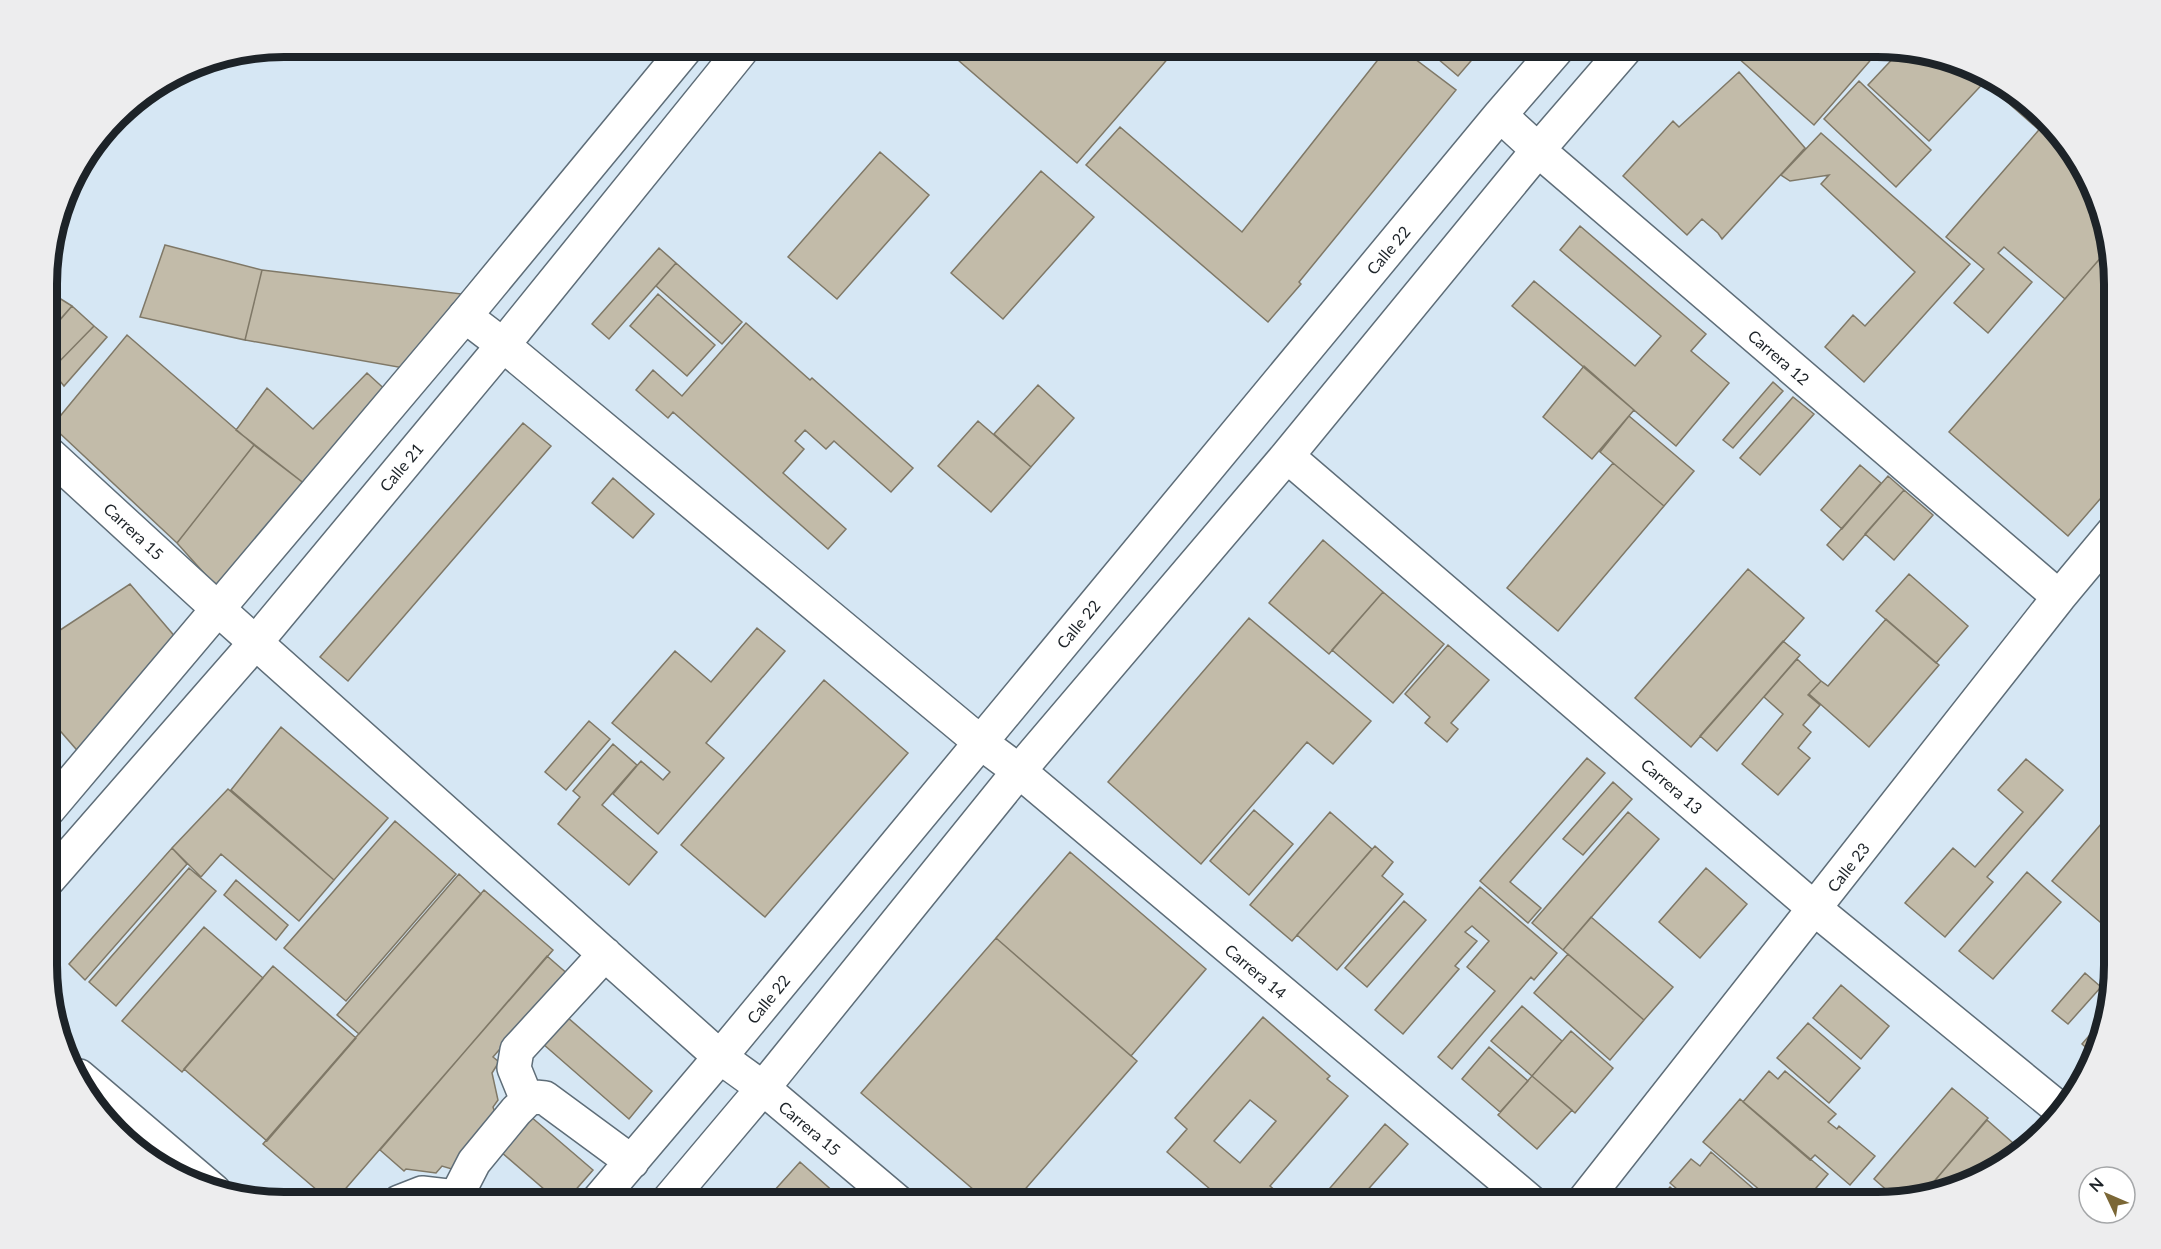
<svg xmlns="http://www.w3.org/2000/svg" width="2161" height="1249" viewBox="0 0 2161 1249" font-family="Lato,sans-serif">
<rect width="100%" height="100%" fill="#d6e7f4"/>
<path fill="#c2bba9" stroke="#7f7867" stroke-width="1.5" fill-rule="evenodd" d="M943 47H1178L1077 163Z
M1388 47H1399L1456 90 1299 282 1301 284 1268 322 1086 165 1120 127 1242 232Z
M1424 47H1483L1458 76Z
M1746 47H1882L1814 125 1737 57Z
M1901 50 1939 55 1990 76 1929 141 1868 85Z
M1739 72 1805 148 1722 239 1718 233 1702 219 1687 235 1623 176 1673 121 1679 127Z
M1996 79 2043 123 2038 129 1990 87Z
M1859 81 1931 150 1896 187 1824 119Z
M2044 124 2075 152 2102 208 2110 247 2065 299 2004 247 1998 253 2032 282 1988 333 1954 303 1984 269 1946 237Z
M1821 133 1970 264 1864 382 1825 347 1853 315 1865 326 1915 272 1821 184 1829 175 1790 181 1781 175Z
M880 152 929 195 837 299 788 257Z
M1041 171 1094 217 1003 319 951 273Z
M1580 226 1706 334 1691 351 1729 383 1676 446 1512 306 1534 281 1635 366 1661 336 1560 250Z
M165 245 262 270 245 340 140 317Z
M2110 247 2114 268V483L2068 536 1949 432Z
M659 248 676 263 609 339 592 324Z
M676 263 742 322 722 344 656 286Z
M262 270 462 294 415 370 245 340Z
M48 291 72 306 48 333Z
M658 294 715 345 687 376 630 326Z
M72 306 94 326 51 370 48 369V334Z
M746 323 810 380 812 378 913 468 891 492 834 441 826 449 805 430 795 441 804 449 783 473 846 529 828 549 673 412 668 418 636 390 653 370 682 396Z
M94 326 107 337 64 386 51 370Z
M127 335 254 445 177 543 52 426Z
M1584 366 1634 410 1592 459 1543 417Z
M367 373 390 394 310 488 236 430 267 388 313 429Z
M1773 382 1783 391 1733 448 1723 440Z
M1038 385 1074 418 1031 467 994 434Z
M1793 397 1814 414 1760 475 1740 458Z
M1629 416 1694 471 1664 506 1600 452Z
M978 421 1031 467 991 512 938 466Z
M523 423 551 446 348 681 320 657Z
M254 445 310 488 221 592 177 543Z
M1613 463 1664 506 1558 631 1507 588Z
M1860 465 1881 483 1842 529 1821 510Z
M1888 476 1904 490 1843 560 1827 545Z
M613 478 654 514 633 538 592 503Z
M1904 490 1933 515 1894 560 1865 534Z
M1323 540 1383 592 1329 654 1269 603Z
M1748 569 1804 618 1691 747 1635 698Z
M1909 574 1968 626 1936 663 1876 611Z
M130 584 183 646 83 757 48 717V638Z
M1383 592 1444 644 1393 703 1332 650Z
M1249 618 1371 721 1333 764 1307 742 1201 864 1108 782Z
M1886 619 1939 665 1869 747 1809 694 1821 681 1828 686Z
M757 628 785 651 706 743 724 758 658 834 613 794 641 761 663 780 670 772 612 723 675 651 711 682Z
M1783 641 1800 655 1717 751 1700 736Z
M1448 645 1489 680 1451 723 1458 729 1447 742 1425 723 1430 717 1405 694Z
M1797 659 1821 681 1808 695 1820 705 1803 725 1811 732 1798 748 1810 758 1778 795 1742 764 1783 714 1764 697Z
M824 680 908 753 765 917 681 845Z
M589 721 610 739 566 790 545 772Z
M281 727 388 818 334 880 231 790Z
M613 744 637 765 602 805 657 852 629 885 558 824 580 797 573 791Z
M1587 758 1605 773 1510 882 1541 908 1528 923 1480 881Z
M2026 759 2063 790 1987 877 1993 882 1945 937 1905 903 1953 848 1975 867 2023 812 1998 790Z
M1613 782 1632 799 1583 855 1563 839Z
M228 789 334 880 299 921 221 854 201 877 172 848Z
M2114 809V905L2100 922 2052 881Z
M1254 810 1293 844 1249 895 1210 861Z
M1330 812 1372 849 1292 941 1250 905Z
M1628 812 1659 839 1563 950 1532 923Z
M395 821 456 874 346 1001 284 948Z
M1375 846 1393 862 1382 876 1403 894 1337 970 1297 935Z
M172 848 187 864 85 980 69 964Z
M1070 852 1206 969 1131 1056 996 938Z
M189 868 216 891 116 1006 89 982Z
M1706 868 1747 904 1700 958 1659 922Z
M2027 872 2061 902 1993 979 1959 951Z
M459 874 481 894 359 1034 337 1015Z
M236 880 288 925 276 940 224 895Z
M1480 887 1557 953 1534 980 1531 977 1452 1069 1438 1057 1495 991 1467 967 1489 941 1472 926 1465 932 1477 941 1455 966 1459 969 1403 1034 1375 1010Z
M484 890 553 950 334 1202H331L263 1144Z
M1404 901 1426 920 1367 987 1345 968Z
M1591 917 1673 987 1644 1020 1563 950Z
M204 927 263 978 182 1072 122 1021Z
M996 938 1137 1061 1014 1202H988L861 1093Z
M1568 954 1644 1020 1610 1060 1534 993Z
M547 956 570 976 520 1026 493 1057 499 1062 492 1073 498 1100 493 1107 497 1118 455 1170 442 1166 436 1173 406 1169 404 1171 380 1150Z
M273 966 356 1038 267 1141 184 1069Z
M2085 973 2101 987 2068 1024 2052 1011Z
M1841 985 1889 1026 1861 1059 1813 1018Z
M1522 1006 1562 1041 1532 1076 1491 1041Z
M559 1010 652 1091 629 1119 535 1037Z
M1263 1017 1330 1076 1327 1079 1348 1096 1270 1186 1289 1202H1225L1167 1152 1187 1129 1175 1118ZM1250 1100 1276 1121 1240 1163 1214 1141Z
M2102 1021 2092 1053 2082 1044Z
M1808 1023 1860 1068 1829 1103 1777 1058Z
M1571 1031 1613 1068 1575 1113 1532 1076Z
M1489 1047 1528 1081 1500 1112 1462 1079Z
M1769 1071 1778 1079 1785 1071 1836 1114 1828 1122 1837 1129 1839 1126 1875 1156 1850 1185 1815 1155 1810 1160 1743 1102Z
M1532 1076 1572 1110 1537 1149 1498 1115Z
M1952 1088 1988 1118 1925 1192 1898 1200 1874 1179Z
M1740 1099 1828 1174 1804 1202H1774L1703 1142Z
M523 1110 593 1170 565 1202H559L493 1145Z
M1987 1120 2022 1151 1996 1171 1925 1192Z
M1385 1124 1408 1144 1357 1202H1318Z
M1711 1152 1763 1197 1759 1202H1692L1670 1183 1691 1159 1700 1166Z
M800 1162 845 1202H764Z
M1670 1187 1687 1202H1657Z"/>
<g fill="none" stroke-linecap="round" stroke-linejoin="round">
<g stroke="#5e6d78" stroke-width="36">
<path id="minor" d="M1500 115 1538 150 2059 597
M465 316 503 345 980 742 1019 771 1531 1202
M48 453 219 610 720 1057 763 1088 898 1202
M1287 456 1815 909 2062 1111
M79 1076 214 1191
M527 1100 514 1068 517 1050 605 954
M456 1197 474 1162 516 1111 527 1100 535 1097 545 1098 632 1162
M399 1202 422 1193 456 1197 463 1202
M597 1202 720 1057 1500 115 1559 47
M667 1202 763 1088 1019 771 1287 456 1538 150 1627 47
M1583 1202 2059 597 2114 531"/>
</g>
<g stroke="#5e6d78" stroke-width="36">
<path id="major" d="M48 810 465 316 687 47
M48 880 256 642 503 345 744 47"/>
</g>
<use href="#minor" stroke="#fff" stroke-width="33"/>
<use href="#major" stroke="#fff" stroke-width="33"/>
</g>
<g text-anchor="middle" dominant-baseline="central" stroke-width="4.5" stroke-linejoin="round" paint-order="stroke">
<g font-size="16" fill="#1d2328" stroke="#fff">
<text transform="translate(1388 250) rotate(-50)">Calle 22</text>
<text transform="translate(1779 357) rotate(41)">Carrera 12</text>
<text transform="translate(401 467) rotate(-50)">Calle 21</text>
<text transform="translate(134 531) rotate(43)">Carrera 15</text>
<text transform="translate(1078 624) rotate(-50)">Calle 22</text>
<text transform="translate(1672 786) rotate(41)">Carrera 13</text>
<text transform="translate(1848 867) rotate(-52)">Calle 23</text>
<text transform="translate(1256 971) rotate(40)">Carrera 14</text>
<text transform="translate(768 999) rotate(-51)">Calle 22</text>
<text transform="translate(810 1128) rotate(40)">Carrera 15</text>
</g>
</g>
<path d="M0 0H2161V1249H0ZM284 57H1877A227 227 0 0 1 2104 284V965A227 227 0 0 1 1877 1192H284A227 227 0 0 1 57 965V284A227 227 0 0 1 284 57Z" fill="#ededee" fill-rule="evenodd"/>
<path fill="none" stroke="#1d2328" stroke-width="8" d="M284 57H1877A227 227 0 0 1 2104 284V965A227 227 0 0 1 1877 1192H284A227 227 0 0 1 57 965V284A227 227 0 0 1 284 57Z"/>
<g transform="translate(2107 1195) rotate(314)"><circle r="28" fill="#ffffff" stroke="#a5a7a9" stroke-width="1.5"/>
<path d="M0-4.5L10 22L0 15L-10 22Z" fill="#7b6736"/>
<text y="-9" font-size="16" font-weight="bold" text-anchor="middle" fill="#1d2328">N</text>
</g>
</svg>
